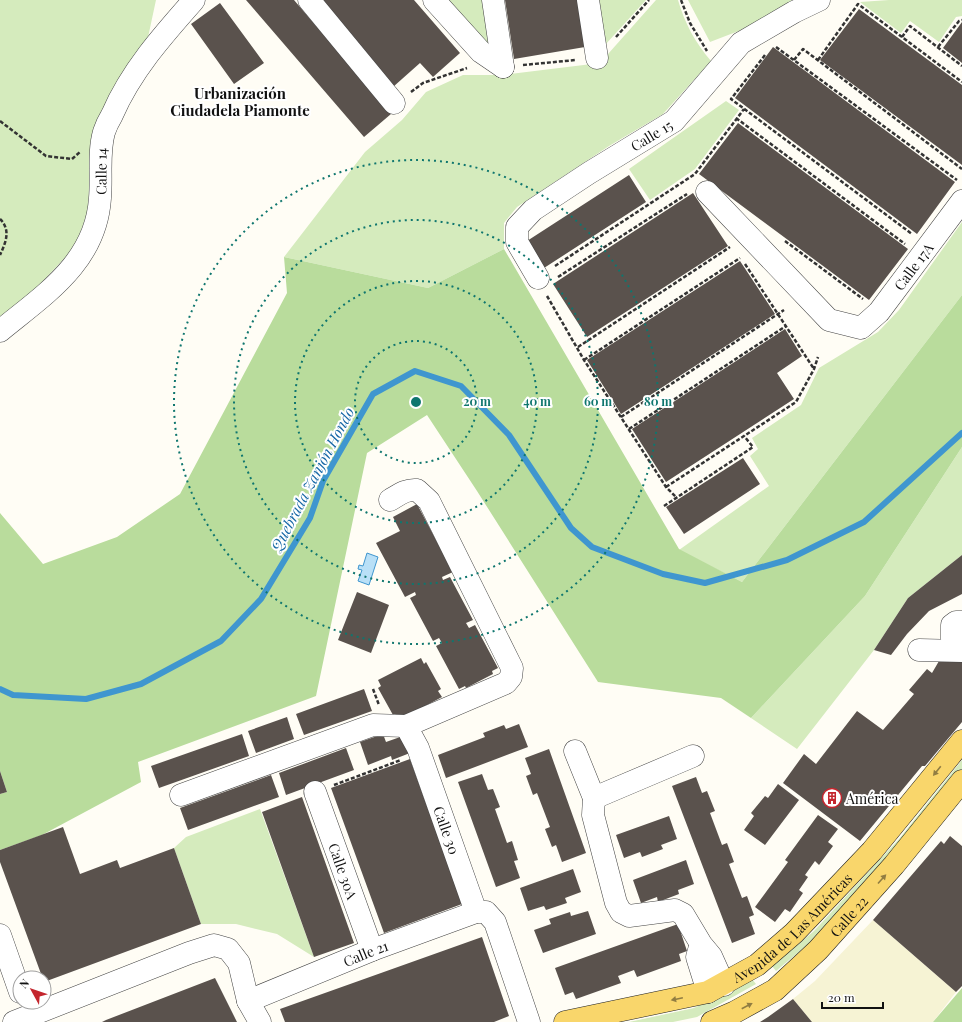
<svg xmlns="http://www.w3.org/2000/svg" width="962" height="1022" viewBox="0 0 962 1022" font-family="'Playfair Display',serif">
<rect width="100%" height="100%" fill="#fffdf5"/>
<path fill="#f6f3d4" d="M873 920 956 992 933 1022H812L793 999 815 981Z"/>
<path fill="#d5ebbd" d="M0 0H156L147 42 90 163 88 211 75 247 28 297 0 320Z
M442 0H486L494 52Z
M596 0H646L605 45Z
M656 0H678C685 24 695 42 711 61L663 114 609 146 517 207 504 223V249L428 288 284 257 365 152 402 120 426 92 463 75H501L600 63Z
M688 0H792L749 27 710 42Z
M889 0H962V16L956 17 939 42 910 21 901 33 860 2Z
M726 101 739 110 695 169 650 200 629 169Z
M962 222V295L742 582 679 550 769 486 750 456 758 449 752 438 801 405 819 368 878 332 899 310Z
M962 447V555L908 598 874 650 797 749 751 718 865 596Z
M962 760V769L903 842 818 936 776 971 772 966 814 931 899 839Z
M260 809 314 957 277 934 236 924H201L174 848 186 837Z
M752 979 756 984 697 1017 673 1022H629L694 1008Z"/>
<path fill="#b9dc9c" d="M504 249 679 549 742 582 962 295V447L865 596 751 718 721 698 598 682 477 491 427 415 367 453 316 696 138 762 141 782 42 835 0 850V794L7 792 0 771V513L43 564 117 537 180 494 287 293 284 257 428 288Z
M962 988V1022H933Z"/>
<path fill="#b9e0f7" stroke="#3f96cf" d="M367 553 378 557 369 585 358 581 362 570 358 569 359 565 363 566Z"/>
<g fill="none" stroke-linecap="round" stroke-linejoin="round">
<path stroke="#3f96cf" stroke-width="6" d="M0 689 13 695 86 699 141 684 221 641 261 599 310 518 323 481 373 394 415 371 461 386 509 435 571 528 592 547 663 574 705 583 787 560 864 522 962 433"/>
</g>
<path fill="#5a524d" d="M246 0H294L391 114 364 137Z
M318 0H414L460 53 433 77 420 63 393 87Z
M505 0H578L585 47 514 59Z
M220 3 264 63 234 84 191 24Z
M859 9 962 85V165L820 60Z
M962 22V63L943 48Z
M773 47 955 182 917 234 735 98Z
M738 123 908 249 869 300 699 174Z
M629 175 646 202 544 268 527 241Z
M693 193 728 246 587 337 553 284Z
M740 261 775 314 621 414 587 360Z
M785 329 802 356 777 373 794 399 666 482 632 429Z
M743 458 760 484 684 534 666 507Z
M417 504 453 572 442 577 443 580 450 577 473 620 466 623 469 628 475 625 498 668 492 671 493 674 466 688 465 686 459 689 436 646 442 643 439 638 433 641 410 598 416 595 415 592 405 597 376 543 400 531 393 517Z
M962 555V594L929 611 907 634 891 655 874 650 908 598Z
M357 592 389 605 371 653 338 640Z
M421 658 424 664 426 662 441 689 438 691 442 697 399 720 395 714 393 715 378 688 381 686 378 680Z
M939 661H962V722L925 766H922L860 841 783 783 804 754 816 764 857 711 883 730 914 694 909 690 927 669 932 673Z
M364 689 372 711 304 735 296 714Z
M287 717 294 739 256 753 248 731Z
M519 724 528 747 446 778 438 755 485 737 483 733 504 725 506 729Z
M242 734 249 756 159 788 151 766Z
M383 734 386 742 403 736 410 753 392 760 391 756 368 765 360 742Z
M346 748 354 770 286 795 279 773Z
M549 749 586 853 562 862 556 845 552 847 545 829 550 827 537 793 533 795 526 776 531 774 525 758Z
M410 759 462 904 384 933 331 788Z
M0 771 7 792 0 794Z
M482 774 488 790 493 789 500 807 495 809 507 843 512 841 518 860 514 861 520 878 496 887 458 782Z
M271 775 279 797 188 830 180 808Z
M696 777 702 793 707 791 715 811 710 813 722 845 727 843 734 862 729 864 742 898 747 896 754 915 749 917 755 934 732 943 672 786Z
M778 784 799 800 765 845 744 830 754 816 751 813 765 796 768 798Z
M302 797 354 943 314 957 262 812Z
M818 815 838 829 828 842 833 846 819 865 815 861 805 875 808 877 799 890 803 893 790 912 785 909 775 922 755 907 788 862 785 860Z
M669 816 677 839 661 845 663 849 642 857 640 852 624 858 616 835Z
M63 827 80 874 117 860 120 868 174 848 201 924 44 982 0 862V850Z
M950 836 962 846V986L956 992 873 920 941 841 944 844Z
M686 860 694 884 678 890 679 894 658 902 657 897 641 903 633 880Z
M573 869 581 892 565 898 567 903 546 910 544 906 528 911 520 888Z
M588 911 596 934 543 953 534 930 551 924 549 919 570 912 571 916Z
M678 924 687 951 679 954 681 961 637 977 634 970 618 976 621 983 576 999 573 992 565 995 555 968Z
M482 937 509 1016 494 1022H285L280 1009Z
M215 978 237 1022H102L106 1020Z
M793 999 812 1022H760L768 1017Z"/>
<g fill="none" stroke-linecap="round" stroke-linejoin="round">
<g stroke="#444" stroke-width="23">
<g id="minor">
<path d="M309 0 394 103"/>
<path d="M434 0 481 52 503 67"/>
<path d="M493 0 503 67"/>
<path d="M588 0 597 58"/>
<path id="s1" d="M707 192 829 320 861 328 879 312 962 201"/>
<path id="s2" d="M538 278 517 242V227L533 210 589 173 674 121 741 43 794 12 819 0"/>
<path id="s3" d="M0 331C45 294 96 262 100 198 102 176 98 153 104 132 106 126 109 120 112 115 131 71 163 35 194 0"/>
<path id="s4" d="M390 500C400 494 406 489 417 490L429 501 512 668 511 677 506 683 406 726 418 748 476 912"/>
<path d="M962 622H956L952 625V639L956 642H962"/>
<path d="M919 650 962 651"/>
<path d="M575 751 594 798 593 815 616 903 621 912 629 916 675 910 683 914 701 944 711 956 724 985"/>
<path id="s5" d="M315 792 372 950"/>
<path d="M181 795 373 725 406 726"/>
<path d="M594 798 693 756"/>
<path d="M0 935 20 992"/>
<path d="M700 947 697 957 708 992"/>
<path id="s6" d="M248 1001 372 950 476 912H486L495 922 529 1022"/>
<path d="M14 1022 189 953 214 945 228 949 239 963 248 1001 260 1022"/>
</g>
</g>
<g stroke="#222" stroke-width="23">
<g id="major">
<path id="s7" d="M565 1022 708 992 757 965 794 933 872 851 962 741"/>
<path id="s8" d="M712 1022 735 1012 775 990 818 950 894 865 962 781"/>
</g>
</g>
<path stroke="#333" stroke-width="2.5" stroke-dasharray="4 2" stroke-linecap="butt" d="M681 0 690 23 707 51
M616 37 649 0
M902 37 910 26 962 66
M776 47 957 180
M938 47 959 21 962 20
M765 55 731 99 912 234
M794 60 803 49 962 169
M818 60 858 4 962 82
M523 65 576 60
M411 92 423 83 467 68
M736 118 905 244
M0 121 46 156 72 159 80 152
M0 219C11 230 6 242 0 255
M785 241 863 299
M745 264 814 369
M555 266 695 174 744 109
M558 277 687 194
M547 296 584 360 666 487 676 497
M578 347 730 247
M584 360 740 258
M621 417 784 310
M629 429 786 326
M666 487 796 402 814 369 818 357
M664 506 753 447 744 436
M373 689 379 705
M334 785 401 760"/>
<use href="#minor" stroke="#fff" stroke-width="22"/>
<use href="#major" stroke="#f9d66b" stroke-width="22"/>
</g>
<defs><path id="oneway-solid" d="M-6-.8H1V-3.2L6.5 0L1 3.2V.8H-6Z"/></defs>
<g fill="#917d42">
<use href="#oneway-solid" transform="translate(937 771) rotate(129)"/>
<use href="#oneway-solid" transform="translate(882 879) rotate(-48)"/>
<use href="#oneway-solid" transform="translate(677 999) rotate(168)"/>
<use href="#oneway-solid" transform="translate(747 1006) rotate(-28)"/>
</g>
<g fill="none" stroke="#0f766e" stroke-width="2" stroke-dasharray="2 4">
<circle cx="416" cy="402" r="61"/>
<circle cx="416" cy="402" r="121"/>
<circle cx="416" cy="402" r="182"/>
<circle cx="416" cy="402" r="242"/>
</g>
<defs>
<g id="building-ring" transform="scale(1)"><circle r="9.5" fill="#fff" stroke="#c4262e" stroke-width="1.5"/><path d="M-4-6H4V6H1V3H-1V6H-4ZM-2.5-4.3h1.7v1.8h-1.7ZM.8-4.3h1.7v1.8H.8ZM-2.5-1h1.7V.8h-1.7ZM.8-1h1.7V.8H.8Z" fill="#c4262e"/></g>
</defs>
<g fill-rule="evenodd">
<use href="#building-ring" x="832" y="798"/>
</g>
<g text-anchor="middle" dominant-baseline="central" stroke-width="4" stroke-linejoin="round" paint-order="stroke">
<g font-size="14" fill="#111" stroke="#fff">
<text stroke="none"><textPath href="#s2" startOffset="220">Calle 15</textPath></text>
<text stroke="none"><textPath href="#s3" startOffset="199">Calle 14</textPath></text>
<text stroke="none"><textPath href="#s1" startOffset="291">Calle 17A</textPath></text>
<text stroke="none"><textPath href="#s4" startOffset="470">Calle 30</textPath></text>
<text stroke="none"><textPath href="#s5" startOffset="84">Calle 30A</textPath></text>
<text stroke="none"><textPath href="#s8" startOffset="175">Calle 22</textPath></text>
<text stroke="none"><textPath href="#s7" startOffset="253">Avenida de Las Américas</textPath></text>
<text stroke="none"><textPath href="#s6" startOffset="127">Calle 21</textPath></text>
</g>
<g font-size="14" fill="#111" stroke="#fff" text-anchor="start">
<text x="846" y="798">América</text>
</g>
<g font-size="15" font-weight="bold" fill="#111" stroke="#fff">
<text x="240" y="93">Urbanización<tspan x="240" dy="17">Ciudadela Piamonte</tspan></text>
</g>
<g font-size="15" font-style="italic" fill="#1768a6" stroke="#fff">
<text transform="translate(312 479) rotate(-62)">Quebrada Zanjón Hondo</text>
</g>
</g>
<circle cx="416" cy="402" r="6" fill="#0f766e" stroke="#fff" stroke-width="2"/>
<g font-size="12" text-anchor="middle" font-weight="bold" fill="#0f766e" stroke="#fff" stroke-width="4" stroke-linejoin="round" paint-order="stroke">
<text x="477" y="406">20 m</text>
<text x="537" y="406">40 m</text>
<text x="598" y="406">60 m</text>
<text x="658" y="406">80 m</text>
</g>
<g transform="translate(32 990) rotate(310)"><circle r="19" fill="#ffffff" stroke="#a0a0a0"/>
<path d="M0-3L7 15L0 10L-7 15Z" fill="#c4262e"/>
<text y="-6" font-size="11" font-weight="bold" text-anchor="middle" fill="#111111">N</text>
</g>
<path d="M822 1002v6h61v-6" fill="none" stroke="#111111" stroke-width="2"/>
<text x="828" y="1002" font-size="12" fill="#111111" stroke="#ffffff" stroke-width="3" paint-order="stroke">20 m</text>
</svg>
